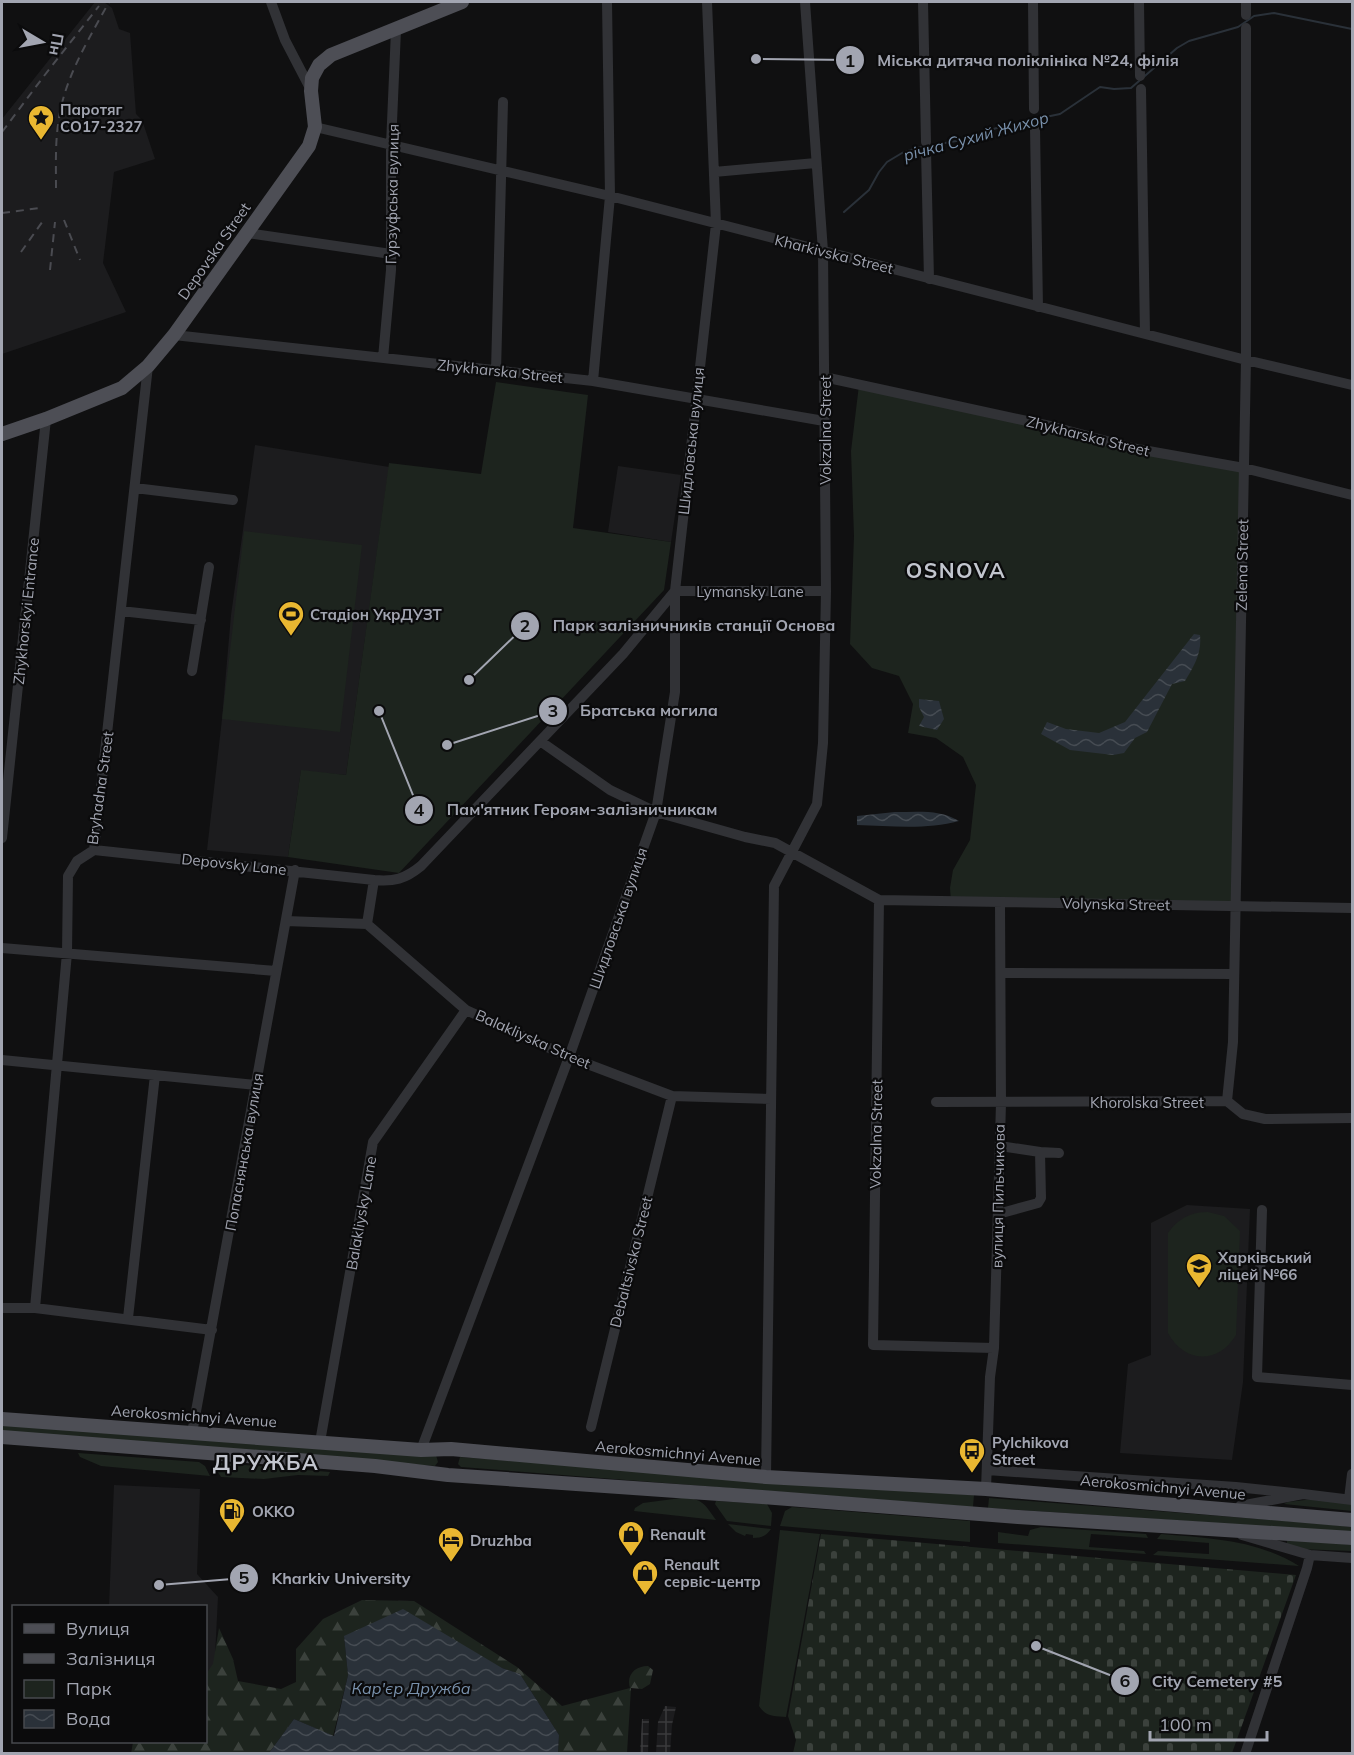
<svg xmlns="http://www.w3.org/2000/svg" width="1354" height="1755" viewBox="0 0 1354 1755" font-family="Mulish,sans-serif">
<defs>
<pattern id="industrial-grid" width="8" height="8" patternUnits="userSpaceOnUse" patternTransform="scale(1.5)"><rect width="8" height="8" fill="#1c1c1e"/><path d="M0 4h8M4 0v8" fill="none" stroke="#3a3a3c"/></pattern>
<pattern id="forest-firs" width="22" height="20" patternUnits="userSpaceOnUse" patternTransform="scale(1.5)"><rect width="22" height="20" fill="#1d241e"/><path d="M5 1l3.5 6h-7zM16 11l3.5 6h-7z" fill="#3b413c"/></pattern>
<pattern id="cemetery-stones" width="16" height="16" patternUnits="userSpaceOnUse" patternTransform="scale(1.5)"><rect width="16" height="16" fill="#1d241e"/><path d="M2 7V4a2 2 0 0 1 4 0v3zM10 15v-3a2 2 0 0 1 4 0v3z" fill="#3b413c"/></pattern>
<pattern id="water-waves" width="16" height="10" patternUnits="userSpaceOnUse" patternTransform="scale(1.5)"><rect width="16" height="10" fill="#2a3139"/><path d="M0 5q4-4 8 0t8 0" fill="none" stroke="#464c53"/></pattern>
</defs>
<rect width="100%" height="100%" fill="#101011"/>
<path fill="#1c1c1e" d="M95 2H104L112 8 119 29 130 33 136 114 142 120 155 159 114 172 103 263 126 312 2 354V119Z
M255 445 389 467 346 775 301 771 288 857 207 850 222 719 231 615Z
M618 466 681 475 671 542 608 532Z
M1187 1205 1250 1209 1243 1382 1232 1460 1120 1453 1128 1364 1151 1355V1223Z
M114 1485 200 1489 197 1574 218 1597 214 1676H206V1606H109Z"/>
<path fill="url(#industrial-grid)" d="M665 1706 676 1707 672 1725 670 1753H656L658 1722Z
M642 1719H649L648 1753H640Z"/>
<path fill="#1d241e" d="M496 382 588 395 573 528 671 542 664 590 399 873 288 857 301 770 346 775 389 463 481 474Z
M859 385 1244 468 1235 905 951 902 950 888 953 870 970 840 976 785 963 757 936 738 908 733 913 704 899 676 872 668 850 644 854 536 851 451Z
M244 531 362 545 340 732 222 719Z
M1208 1212 1224 1216 1240 1231 1236 1335C1218 1365 1184 1363 1168 1333V1233C1178 1219 1190 1212 1208 1212Z
M2 1424 436 1455 438 1462 435 1466 2 1434Z
M78 1453 199 1462 205 1466 210 1476 101 1466 80 1457Z
M460 1457 974 1495 973 1507 461 1467 458 1464Z
M220 1463 330 1472 328 1476 298 1475 264 1479 221 1477 216 1469Z
M681 1498C702 1498 704 1503 716 1520L634 1511 635 1508 643 1503Z
M989 1498 1325 1524 1352 1527V1532L988 1508Z
M1313 1499 1352 1504V1511L1284 1504 1288 1502Z
M716 1501 767 1504 772 1513 771 1526 727 1521 715 1504Z
M792 1507 970 1521V1542L780 1526 785 1511Z
M728 1524 771 1529C766 1536 762 1538 753 1538V1535L746 1534 745 1536 736 1532Z
M1041 1527 1146 1534 1148 1538 1091 1534 1089 1547 1144 1551 1146 1554 998 1543V1532L1028 1536 1030 1530Z
M780 1530 820 1534 786 1717C775 1716 766 1717 759 1706Z
M1161 1534C1209 1538 1258 1540 1299 1566L1153 1555 1158 1551 1209 1554V1543L1157 1539Z
M1287 1538 1352 1545V1551L1298 1549 1287 1544Z"/>
<path fill="url(#forest-firs)" d="M362 1600 414 1601 517 1667 562 1706 630 1688C626 1675 635 1666 648 1666L653 1670 650 1684 642 1689 631 1688 627 1753H558L559 1735 520 1674 502 1668 344 1636 348 1675 333 1736 294 1719 269 1753 131 1754 133 1742H206V1674L213 1664 219 1628 233 1659 238 1681 281 1689 296 1682V1649L323 1619Z"/>
<path fill="url(#cemetery-stones)" d="M821 1534 1296 1575 1232 1753H793L796 1740 788 1716Z"/>
<path fill="url(#water-waves)" d="M1194 634 1200 635C1202 653 1194 666 1185 681L1172 684 1147 732 1135 738 1124 753 1113 755 1070 750 1041 734 1047 722 1066 729 1099 733 1125 722Z
M919 699 939 701 944 719 937 730 919 726 924 717 919 707Z
M895 812C917 812 940 809 959 821 927 830 891 826 857 825V816Z
M403 1609 502 1668 520 1674 559 1735 558 1753H269L294 1719 334 1736 348 1675 344 1636Z"/>
<g fill="none" stroke-linecap="round" stroke-linejoin="round">
<path stroke="#2a3139" stroke-width="2" d="M844 212 869 190 879 172 887 162 902 153 917 148 956 141 1003 126 1060 114 1100 87 1114 89 1131 88 1177 48 1189 41 1238 27 1254 16 1274 13 1352 29"/>
<path stroke="#313236" stroke-width="10" d="M271 2 285 40 311 90
M923 2 926 142
M1033 2 1034 109
M1139 2 1140 76
M1246 2V15
M1141 89 1145 334
M315 127 610 196 1246 360 1352 385
M1035 128 1038 307
M926 151 929 279
M714 172 816 163
M247 233 391 254
M174 335 593 381 824 421
M383 358 391 270V145L396 30
M496 371 503 102
M824 377 1050 426 1137 449 1244 468 1352 495
M593 381 610 196 607 2
M135 488 233 500
M121 611 201 620
M192 671 209 567
M540 741 610 790 656 812 745 837 775 843 879 900 873 1345 994 1348
M2 838 46 419
M94 850 374 880
M879 900 1352 908
M286 921 367 924 466 1010 569 1057 672 1096 771 1099
M367 924 374 880C394 882 405 879 421 866L623 654 675 591H826
M2 948 276 971
M1001 973 1234 974
M2 1060 257 1085
M1227 1101 1233 1042 1246 360V28
M936 1102 1227 1101 1243 1114 1265 1119 1352 1118
M1040 1152 1059 1153
M1262 1210 1257 1377 1352 1385
M998 1214 1038 1203 1041 1198 1040 1152 1000 1146
M2 1308H35L212 1330
M35 1308 67 953 68 876 77 861 94 850 148 366
M128 1318 155 1075
M591 1427 672 1096
M192 1433 295 870
M320 1442 373 1142 466 1010
M421 1450 569 1057 656 812 675 692V591L716 224 707 2
M987 1470 1236 1487 1303 1494
M766 1477 774 886 817 804 823 743 826 591 823 251 805 2
M986 1489 990 1377 994 1348 1001 1103 1000 903
M1349 1499 1352 1474
M1240 1506 1303 1494 1352 1500
M1242 1535 1310 1555 1352 1558
M1245 1754 1307 1568 1310 1555"/>
<path stroke="#4d4e55" stroke-width="14" d="M2 434 46 419 122 388 148 366 174 335 309 146 315 127 311 91 312 78 319 65 331 55 462 2
M2 1419 421 1450 451 1449 766 1477 986 1489 1352 1520
M2 1437 375 1466 448 1475 762 1497 1018 1517 1352 1538"/>
<path stroke="#4a4b51" stroke-width="2" stroke-dasharray="8 6" stroke-linecap="butt" d="M2 132 44 76 99 6
M56 188C56 165 55 141 59 118 65 77 90 37 109 2
M2 213 40 208
M64 220 80 260
M21 252 45 218
M50 270 55 222"/>
</g>
<defs>
<g id="sight-pin" transform="scale(1.35)"><path d="M0 17L-7.5 6A9.5 9.5 0 1 1 7.5 6Z" fill="#e9b731" stroke="#0b0b0c"/><path d="M0-6L1.8-2.2L6-1.7L2.9 1.2L3.7 5.4L0 3.3L-3.7 5.4L-2.9 1.2L-6-1.7L-1.8-2.2Z" fill="#111"/></g>
<g id="stadium-pin" transform="scale(1.35)"><path d="M0 17L-7.5 6A9.5 9.5 0 1 1 7.5 6Z" fill="#e9b731" stroke="#0b0b0c"/><path d="M0-5a6.5 5 0 1 0 0 10a6.5 5 0 1 0 0-10ZM-3.5-1.8h7v3.6h-7Z" fill="#111"/></g>
<g id="school-pin" transform="scale(1.35)"><path d="M0 17L-7.5 6A9.5 9.5 0 1 1 7.5 6Z" fill="#e9b731" stroke="#0b0b0c"/><path d="M0-5L7-2L0 1L-7-2ZM-4 1L0 2.5L4 1V4Q0 6-4 4Z" fill="#111"/></g>
<g id="bus-pin" transform="scale(1.35)"><path d="M0 17L-7.5 6A9.5 9.5 0 1 1 7.5 6Z" fill="#e9b731" stroke="#0b0b0c"/><path d="M-5-6H5V4H4V6H2V4H-2V6H-4V4H-5ZM-3.5-4V0h7V-4ZM-3.5 1.2v1.5H-2V1.2ZM2 1.2v1.5H3.5V1.2Z" fill="#111"/></g>
<g id="fuel-pin" transform="scale(1.35)"><path d="M0 17L-7.5 6A9.5 9.5 0 1 1 7.5 6Z" fill="#e9b731" stroke="#0b0b0c"/><path d="M-5.5-6h7V0h2V4h1.3V-2.5L3-4.5l.8-.8L6-3V5H2.5V1h-1V6h-7ZM-4.2-4.7v3.2H.2V-4.7Z" fill="#111"/></g>
<g id="shop-pin" transform="scale(1.35)"><path d="M0 17L-7.5 6A9.5 9.5 0 1 1 7.5 6Z" fill="#e9b731" stroke="#0b0b0c"/><path d="M-5-2.5h2.3a2.7 3.5 0 0 1 5.4 0H5L5.5 6h-11ZM-1.5-2.5h3a1.5 2.3 0 0 0-3 0Z" fill="#111"/></g>
<g id="hotel-pin" transform="scale(1.35)"><path d="M0 17L-7.5 6A9.5 9.5 0 1 1 7.5 6Z" fill="#e9b731" stroke="#0b0b0c"/><path d="M-6-4.5h1.5V1H6V5H4.5V3h-9V5H-6ZM-4 0a1.8 1.8 0 1 1 3.6 0ZM.5 0V-2.5h3Q6-2.5 6 0Z" fill="#111"/></g>
</defs>
<g fill-rule="evenodd">
<use href="#sight-pin" x="41" y="118"/>
<use href="#stadium-pin" x="291" y="614"/>
<use href="#school-pin" x="1199" y="1266"/>
<use href="#bus-pin" x="972" y="1451"/>
<use href="#fuel-pin" x="232" y="1511"/>
<use href="#shop-pin" x="631" y="1534"/>
<use href="#hotel-pin" x="451" y="1540"/>
<use href="#shop-pin" x="645" y="1573"/>
</g>
<g text-anchor="middle" dominant-baseline="central" stroke-width="4.5" stroke-linejoin="round" paint-order="stroke">
<g font-size="15" font-weight="bold" fill="#a2a5b1" stroke="#0b0b0c" text-anchor="start">
<text x="60" y="109">Паротяг<tspan x="60" dy="17">СО17-2327</tspan></text>
<text x="310" y="614">Стадіон УкрДУЗТ</text>
<text x="1218" y="1257">Харківський<tspan x="1218" dy="17">ліцей №66</tspan></text>
<text x="992" y="1442">Pylchikova<tspan x="992" dy="17">Street</tspan></text>
<text x="252" y="1511">OKKO</text>
<text x="650" y="1534">Renault</text>
<text x="470" y="1540">Druzhba</text>
<text x="664" y="1564">Renault<tspan x="664" dy="17">сервіс-центр</tspan></text>
</g>
<g font-size="15" fill="#a2a5b1" stroke="#0b0b0c">
<text transform="translate(392 194) rotate(-89)">Гурзуфська вулиця</text>
<text transform="translate(214 251) rotate(-55)">Depovska Street</text>
<text transform="translate(834 254) rotate(14)">Kharkivska Street</text>
<text transform="translate(500 371) rotate(6)">Zhykharska Street</text>
<text transform="translate(825 430) rotate(-90)">Vokzalna Street</text>
<text transform="translate(1088 436) rotate(14)">Zhykharska Street</text>
<text transform="translate(691 441) rotate(-84)">Шидловська вулиця</text>
<text transform="translate(1242 565) rotate(-89)">Zelena Street</text>
<text x="750" y="591">Lymansky Lane</text>
<text transform="translate(26 611) rotate(-84)">Zhykhorskyi Entrance</text>
<text transform="translate(100 788) rotate(-82)">Bryhadna Street</text>
<text transform="translate(234 864) rotate(6)">Depovsky Lane</text>
<text transform="translate(1116 904) rotate(1)">Volynska Street</text>
<text transform="translate(618 918) rotate(-71)">Шидловська вулиця</text>
<text transform="translate(533 1039) rotate(24)">Balakliyska Street</text>
<text x="1147" y="1102">Khorolska Street</text>
<text transform="translate(876 1134) rotate(-89)">Vokzalna Street</text>
<text transform="translate(244 1152) rotate(-80)">Попаснянська вулиця</text>
<text transform="translate(998 1196) rotate(-89)">вулиця Пильчикова</text>
<text transform="translate(361 1213) rotate(-80)">Balakliysky Lane</text>
<text transform="translate(631 1262) rotate(-76)">Debaltsivska Street</text>
<text transform="translate(194 1416) rotate(4)">Aerokosmichnyi Avenue</text>
<text transform="translate(678 1453) rotate(5)">Aerokosmichnyi Avenue</text>
<text transform="translate(1163 1487) rotate(5)">Aerokosmichnyi Avenue</text>
</g>
<g font-size="16" font-style="italic" fill="#7991ac" stroke="#0b0b0c">
<text transform="translate(976 136) rotate(-15)">річка Сухий Жихор</text>
<text x="411" y="1688">Кар'єр Дружба</text>
</g>
<g font-size="21" font-weight="bold" letter-spacing="1.5" fill="#c2c5ce" stroke="#0b0b0c">
<text x="956" y="570">OSNOVA</text>
<text x="266" y="1462">ДРУЖБА</text>
</g>
</g>
<path fill="none" stroke="#a2a5b1" stroke-width="2" d="M756 59L850 60M469 680L525 626M447 745L553 711M379 711L419 810M159 1585L244 1578M1036 1646L1125 1681"/>
<g fill="#a2a5b1" stroke="#0b0b0c" stroke-width="2">
<circle cx="756" cy="59" r="6"/>
<circle cx="469" cy="680" r="6"/>
<circle cx="447" cy="745" r="6"/>
<circle cx="379" cy="711" r="6"/>
<circle cx="159" cy="1585" r="6"/>
<circle cx="1036" cy="1646" r="6"/>
<circle cx="850" cy="60" r="15"/>
<circle cx="525" cy="626" r="15"/>
<circle cx="553" cy="711" r="15"/>
<circle cx="419" cy="810" r="15"/>
<circle cx="244" cy="1578" r="15"/>
<circle cx="1125" cy="1681" r="15"/>
</g>
<g font-size="18" text-anchor="middle" font-weight="bold" fill="#111">
<text x="850" y="67">1</text>
<text x="525" y="632">2</text>
<text x="553" y="717">3</text>
<text x="419" y="816">4</text>
<text x="244" y="1584">5</text>
<text x="1125" y="1687">6</text>
</g>
<g font-size="16" text-anchor="middle" font-weight="bold" fill="#a2a5b1" stroke="#0b0b0c" stroke-width="4.5" stroke-linejoin="round" paint-order="stroke">
<text x="1028" y="66">Міська дитяча поліклініка №24, філія</text>
<text x="694" y="631">Парк залізничників станції Основа</text>
<text x="649" y="716">Братська могила</text>
<text x="582" y="815">Пам'ятник Героям-залізничникам</text>
<text x="341" y="1584">Kharkiv University</text>
<text x="1217" y="1687">City Cemetery #5</text>
</g>
<rect width="1354" height="1755" fill="none" stroke="#a2a5b1" stroke-width="6"/>
<rect x="12" y="1605" width="195" height="138" fill="#0b0b0c" stroke="#47494e" stroke-width="1.5"/>
<rect x="24" y="1624" width="30" height="9" fill="#4d4e55" stroke="#47494e" stroke-width="1.5"/>
<text x="66" y="1635" font-size="18" fill="#a2a5b1">Вулиця</text>
<rect x="24" y="1654" width="30" height="9" fill="#4a4b51" stroke="#47494e" stroke-width="1.5"/>
<text x="66" y="1665" font-size="18" fill="#a2a5b1">Залізниця</text>
<rect x="24" y="1680" width="30" height="18" fill="#1d241e" stroke="#47494e" stroke-width="1.5"/>
<text x="66" y="1695" font-size="18" fill="#a2a5b1">Парк</text>
<rect x="24" y="1710" width="30" height="18" fill="url(#water-waves)" stroke="#47494e" stroke-width="1.5"/>
<text x="66" y="1725" font-size="18" fill="#a2a5b1">Вода</text>
<g transform="translate(42 42) rotate(100)" stroke="#0b0b0c" stroke-width="4.5" paint-order="stroke">
<path d="M0-4.5L10 22L0 15L-10 22Z" fill="#a2a5b1"/>
<text y="-9" font-size="16" font-weight="bold" text-anchor="middle" fill="#a2a5b1">Пн</text>
</g>
<path d="M1150 1731v9h117v-9" fill="none" stroke="#a2a5b1" stroke-width="3"/>
<text x="1159" y="1731" font-size="18" fill="#a2a5b1" stroke="#0b0b0c" stroke-width="4.5" paint-order="stroke">100 m</text>
</svg>
